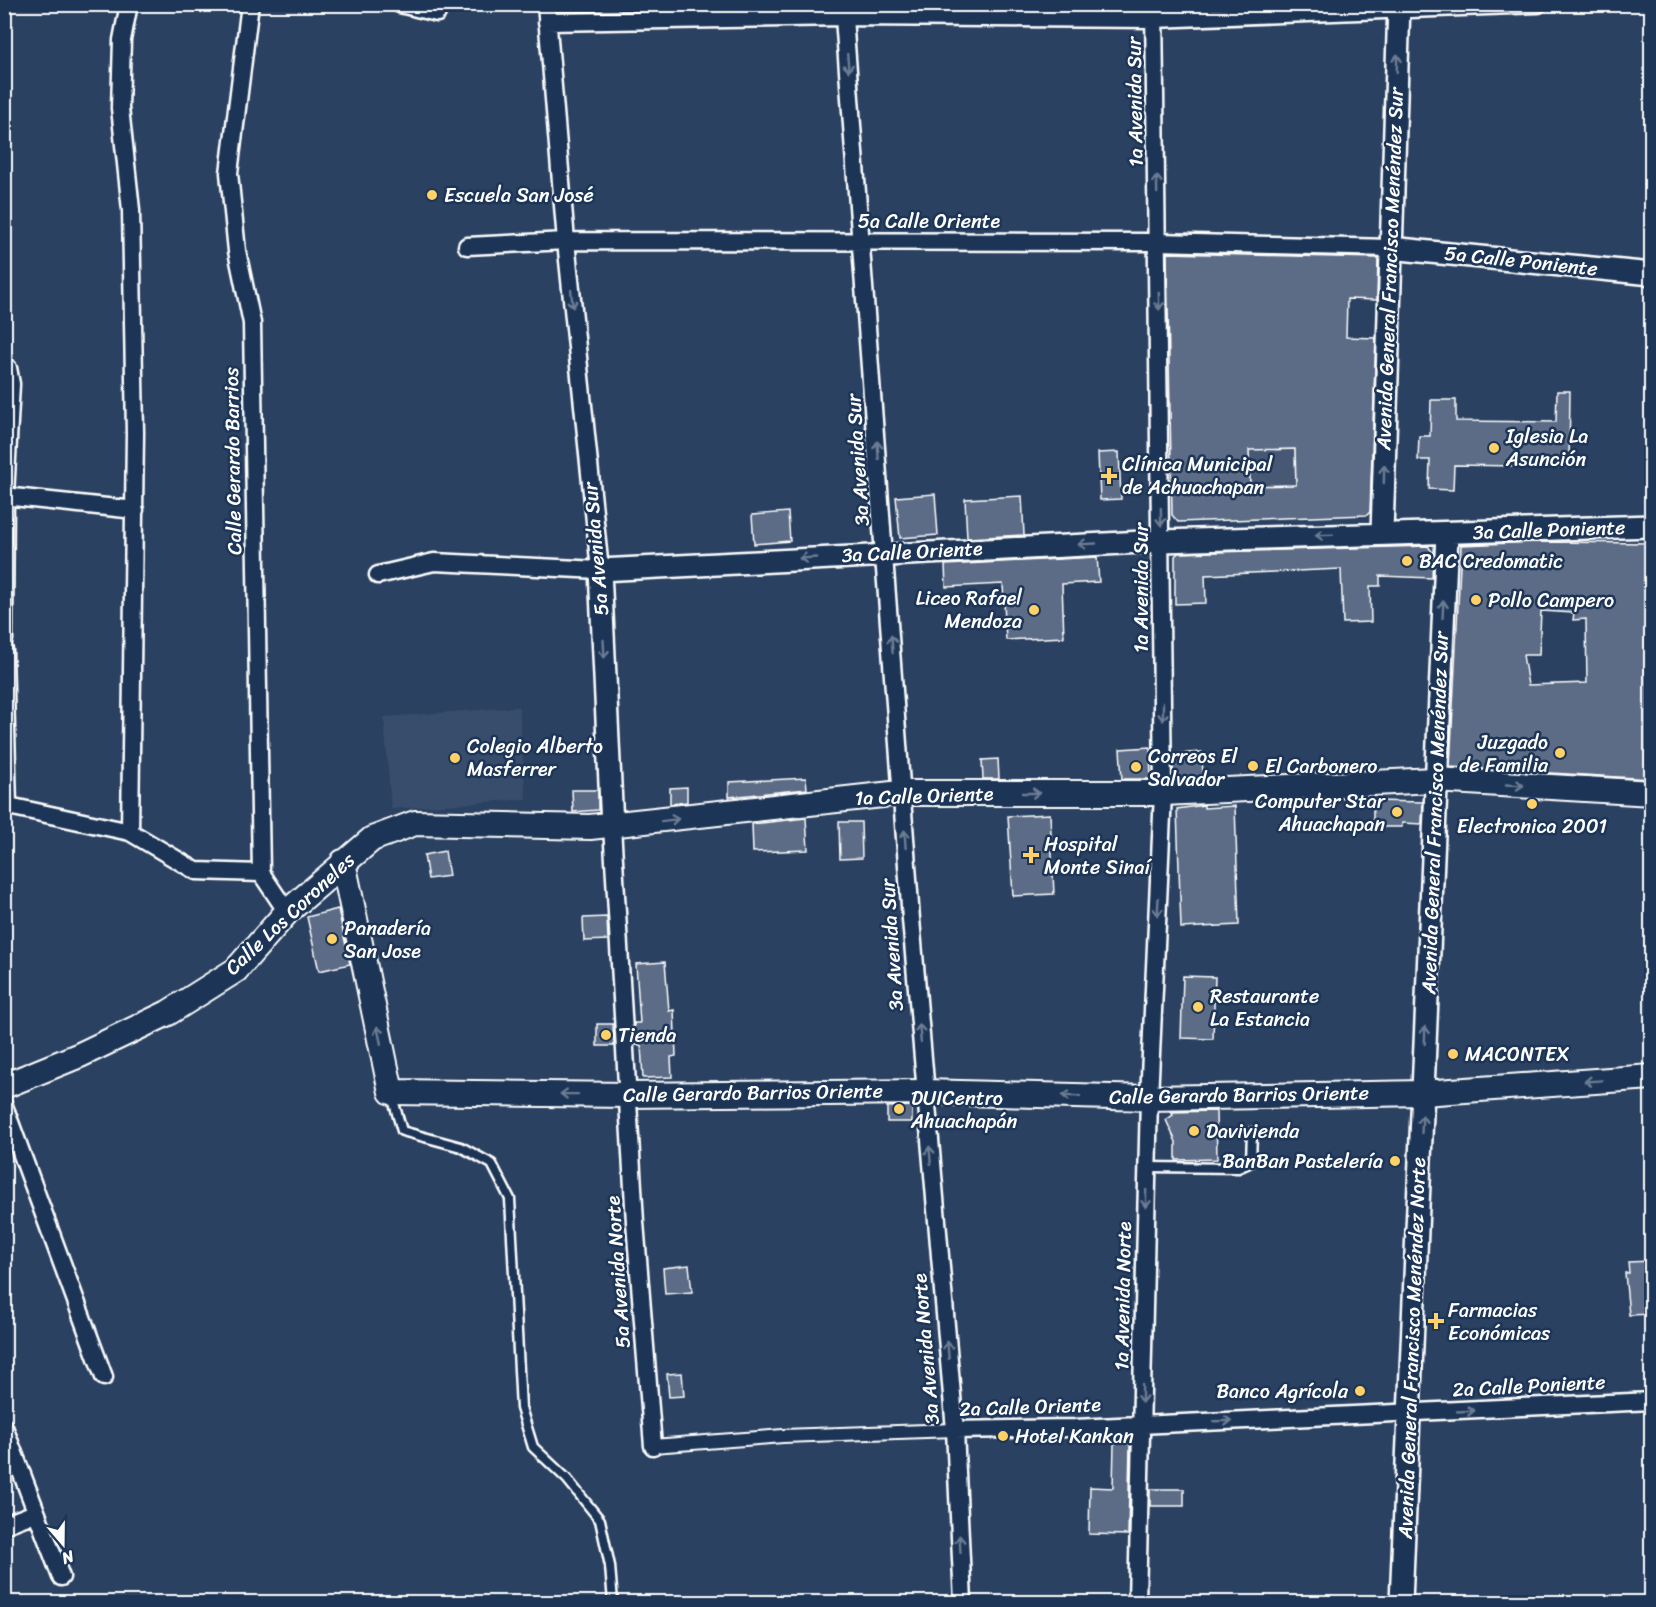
<svg xmlns="http://www.w3.org/2000/svg" width="1656" height="1607" viewBox="0 0 1656 1607" font-family="Sriracha,sans-serif">
<rect width="100%" height="100%" fill="#2a4161"/>
<filter id="ink" filterUnits="userSpaceOnUse"><feTurbulence type="fractalNoise" baseFrequency=".0167" numOctaves="2"/><feDisplacementMap in="SourceGraphic" scale="12" xChannelSelector="R" yChannelSelector="G"/><feConvolveMatrix kernelMatrix="1 2 1 2 8 2 1 2 1" color-interpolation-filters="sRGB"/></filter>
<g filter="url(#ink)">
<path fill="#394e6c" d="M519 707 526 799 391 809 384 717Z"/>
<path fill="#465975" stroke="#a2acba" stroke-width="1.5" d="M1249 444H1275L1276 450 1295 449 1296 485 1250 486Z"/>
<path fill="#5b6c86" stroke="#fff" stroke-width="1.5" fill-rule="evenodd" d="M1167 253 1378 258 1377 300 1347 299 1346 337 1376 338 1370 512 1367 515 1178 522 1172 515ZM1295 449 1296 485 1250 486 1249 450Z
M1557 391H1570L1569 467 1454 465 1453 490 1429 489 1430 460H1418L1419 436H1430L1431 400H1456V421L1556 422Z
M1119 452 1121 499 1100 500 1098 453Z
M935 494 938 535 900 538 896 497Z
M1022 496 1024 535 967 538 965 499Z
M788 512 790 541 754 544 752 515Z
M1540 542 1652 543V779L1450 767 1461 545ZM1541 611 1574 613 1573 620 1586 619 1587 683 1528 685 1523 655H1539Z
M1428 546 1433 553 1432 578 1380 576V586H1370L1371 622 1343 623 1341 569 1205 575 1206 603 1175 604V556L1178 553Z
M1097 557 1099 582 1062 584 1064 637 1006 640 1003 584 946 587 945 565Z
M1150 747 1151 779H1122L1120 749Z
M1202 752 1203 777 1173 778V754Z
M998 759 999 779H983L982 760Z
M806 778 807 789 729 797V782Z
M687 787V802L670 804V788Z
M572 790H598V810L573 812Z
M1373 801 1423 802 1422 824 1402 823V827H1373Z
M1204 805V808L1235 806 1239 925 1181 928 1177 809Z
M1050 814 1054 894 1013 896 1008 816Z
M806 818 808 850 753 852 752 824Z
M839 822H861L862 858 840 859Z
M445 851 449 876 428 879 424 855Z
M338 909 350 964 319 971 307 917Z
M607 917 608 940 584 941 583 918Z
M665 962 669 1011 674 1010 676 1056 671 1057 672 1077 643 1078 641 1045H635L634 1023H640L636 964Z
M1183 976 1215 977 1213 1039 1181 1038Z
M597 1024H613L614 1046H597Z
M912 1106V1122H887V1107Z
M1216 1111 1217 1159 1176 1160V1142L1166 1120 1173 1115 1171 1112Z
M1652 1261V1314L1629 1315 1625 1273H1629L1628 1262Z
M689 1265 692 1292 665 1294 663 1268Z
M682 1373 684 1396 669 1397 667 1374Z
M1114 1443 1130 1444 1128 1535 1089 1534 1090 1487 1113 1488Z
M1150 1489H1184V1506H1150Z"/>
<g fill="none" stroke-linecap="round" stroke-linejoin="round">
<g stroke="#fff" stroke-width="13">
<path id="service" d="M392 1096 402 1131 461 1147 492 1164 510 1199 521 1408 533 1447 567 1479 600 1520 610 1566 613 1602
M1147 1167 1238 1168 1251 1162 1252 1132"/>
</g>
<g stroke="#fff" stroke-width="16">
<path id="pedestrian" d="M653 1446 783 1436 955 1430"/>
</g>
<g stroke="#fff" stroke-width="21">
<path id="minor" d="M129 4 122 40 120 108 131 210 135 433 130 832
M250 4 229 173 237 251 252 323 261 873 287 912
M400 4 437 13
M843 4 911 919 955 1430 963 1602
M547 22 845 17 1154 19 1538 4
M467 246 566 241 1158 242 1390 248
M4 365 8 368 11 384 5 496 4 640
M4 496 135 510
M378 575 434 562 600 570 566 241 546 4
M4 650 8 806
M4 805 130 832 196 871 261 873
M612 826 635 1222 653 1446
M4 1106 104 1377
M4 1427 61 1577
M955 1430 1075 1428 1652 1401
M4 1525 35 1513
M1137 1602 1149 1098 1163 793 1154 4"/>
</g>
<g stroke="#fff" stroke-width="26">
<path id="tertiary" d="M1390 248 1652 274
M1382 533 1399 4
M612 826 600 570 1162 541 1652 526
M1401 1602 1447 533"/>
</g>
<g stroke="#fff" stroke-width="28">
<path id="secondary" d="M343 862 391 1092 628 1095 924 1092 1149 1098 1423 1093 1652 1077
M4 1086 80 1055 168 1013 236 970 287 912 372 839 415 823 590 827 901 793H1163L1435 780 1652 793"/>
</g>
<use href="#service" stroke="#1d3557" stroke-width="8"/>
<use href="#pedestrian" stroke="#1d3557" stroke-width="12"/>
<use href="#minor" stroke="#1d3557" stroke-width="16"/>
<use href="#tertiary" stroke="#1d3557" stroke-width="21"/>
<use href="#secondary" stroke="#1d3557" stroke-width="24"/>
</g>
<defs><path id="oneway-shaft" d="M-6 0H5M1.5-3L5.5 0L1.5 3" fill="none" stroke-width="1.6" stroke-linecap="round" stroke-linejoin="round" transform="scale(1.5)"/></defs>
<g stroke="#6c7c92">
<use href="#oneway-shaft" transform="translate(848 63) rotate(85)"/>
<use href="#oneway-shaft" transform="translate(1397 63) rotate(-88)"/>
<use href="#oneway-shaft" transform="translate(1157 184) rotate(-91)"/>
<use href="#oneway-shaft" transform="translate(572 299) rotate(84)"/>
<use href="#oneway-shaft" transform="translate(1159 301) rotate(89)"/>
<use href="#oneway-shaft" transform="translate(878 450) rotate(-94)"/>
<use href="#oneway-shaft" transform="translate(1384 474) rotate(-89)"/>
<use href="#oneway-shaft" transform="translate(1161 517) rotate(89)"/>
<use href="#oneway-shaft" transform="translate(1324 535) rotate(178)"/>
<use href="#oneway-shaft" transform="translate(1087 544) rotate(177)"/>
<use href="#oneway-shaft" transform="translate(808 558) rotate(177)"/>
<use href="#oneway-shaft" transform="translate(1443 609) rotate(-87)"/>
<use href="#oneway-shaft" transform="translate(892 644) rotate(-94)"/>
<use href="#oneway-shaft" transform="translate(604 649) rotate(87)"/>
<use href="#oneway-shaft" transform="translate(1163 712) rotate(90)"/>
<use href="#oneway-shaft" transform="translate(1515 785) rotate(3)"/>
<use href="#oneway-shaft" transform="translate(1031 793)"/>
<use href="#oneway-shaft" transform="translate(670 820) rotate(-7)"/>
<use href="#oneway-shaft" transform="translate(905 839) rotate(-94)"/>
<use href="#oneway-shaft" transform="translate(1158 907) rotate(93)"/>
<use href="#oneway-shaft" transform="translate(920 1033) rotate(-95)"/>
<use href="#oneway-shaft" transform="translate(379 1035) rotate(-102)"/>
<use href="#oneway-shaft" transform="translate(1425 1035) rotate(-88)"/>
<use href="#oneway-shaft" transform="translate(1593 1081) rotate(176)"/>
<use href="#oneway-shaft" transform="translate(569 1094) rotate(-179)"/>
<use href="#oneway-shaft" transform="translate(1071 1096) rotate(-178)"/>
<use href="#oneway-shaft" transform="translate(1422 1124) rotate(-87)"/>
<use href="#oneway-shaft" transform="translate(930 1155) rotate(-95)"/>
<use href="#oneway-shaft" transform="translate(1146 1199) rotate(91)"/>
<use href="#oneway-shaft" transform="translate(948 1350) rotate(-95)"/>
<use href="#oneway-shaft" transform="translate(1142 1394) rotate(91)"/>
<use href="#oneway-shaft" transform="translate(1466 1411) rotate(-3)"/>
<use href="#oneway-shaft" transform="translate(1223 1421) rotate(-2)"/>
<use href="#oneway-shaft" transform="translate(960 1544) rotate(-93)"/>
</g>
</g>
<g fill="#ffd166" stroke="#1d3557" stroke-width="2">
<circle cx="432" cy="195" r="6"/>
<circle cx="1494" cy="448" r="6"/>
<path d="M1106 467h6v6h6v6h-6v6h-6v-6h-6v-6h6z"/>
<circle cx="1407" cy="561" r="6"/>
<circle cx="1476" cy="600" r="6"/>
<circle cx="1034" cy="610" r="6"/>
<circle cx="1560" cy="753" r="6"/>
<circle cx="455" cy="758" r="6"/>
<circle cx="1253" cy="766" r="6"/>
<circle cx="1136" cy="767" r="6"/>
<circle cx="1532" cy="804" r="6"/>
<circle cx="1397" cy="812" r="6"/>
<path d="M1028 846h6v6h6v6h-6v6h-6v-6h-6v-6h6z"/>
<circle cx="332" cy="939" r="6"/>
<circle cx="1198" cy="1007" r="6"/>
<circle cx="606" cy="1035" r="6"/>
<circle cx="1453" cy="1054" r="6"/>
<circle cx="899" cy="1109" r="6"/>
<circle cx="1194" cy="1131" r="6"/>
<circle cx="1395" cy="1161" r="6"/>
<path d="M1433 1312h6v6h6v6h-6v6h-6v-6h-6v-6h6z"/>
<circle cx="1360" cy="1391" r="6"/>
<circle cx="1003" cy="1436" r="6"/>
</g>
<g text-anchor="middle" dominant-baseline="central" stroke-width="5" stroke-linejoin="round" paint-order="stroke">
<g font-size="20" fill="#fff" stroke="#1d3557">
<text transform="translate(1135 102) rotate(-91)">1a Avenida Sur</text>
<text x="929" y="221">5a Calle Oriente</text>
<text transform="translate(1521 261) rotate(6)">5a Calle Poniente</text>
<text transform="translate(1390 269) rotate(-88)">Avenida General Francisco Menéndez Sur</text>
<text transform="translate(858 460) rotate(-94)">3a Avenida Sur</text>
<text transform="translate(233 461) rotate(-91)">Calle Gerardo Barrios</text>
<text transform="translate(1549 530) rotate(-2)">3a Calle Poniente</text>
<text transform="translate(596 549) rotate(-95)">5a Avenida Sur</text>
<text transform="translate(912 552) rotate(-3)">3a Calle Oriente</text>
<text transform="translate(1141 588) rotate(-90)">1a Avenida Sur</text>
<text transform="translate(924 796) rotate(-2)">1a Calle Oriente</text>
<text transform="translate(1435 813) rotate(-88)">Avenida General Francisco Menéndez Sur</text>
<text transform="translate(290 914) rotate(-43)">Calle Los Coroneles</text>
<text transform="translate(892 945) rotate(-94)">3a Avenida Sur</text>
<text transform="translate(753 1093) rotate(-1)">Calle Gerardo Barrios Oriente</text>
<text transform="translate(1239 1095) rotate(-1)">Calle Gerardo Barrios Oriente</text>
<text transform="translate(618 1272) rotate(-94)">5a Avenida Norte</text>
<text transform="translate(1123 1296) rotate(-89)">1a Avenida Norte</text>
<text transform="translate(1412 1348) rotate(-88)">Avenida General Francisco Menéndez Norte</text>
<text transform="translate(926 1349) rotate(-95)">3a Avenida Norte</text>
<text transform="translate(1529 1386) rotate(-3)">2a Calle Poniente</text>
<text transform="translate(1030 1407) rotate(-2)">2a Calle Oriente</text>
</g>
<g font-size="20" fill="#fff" stroke="#1d3557" text-anchor="start">
<text x="444" y="195">Escuela San José</text>
<text x="1506" y="436">Iglesia La<tspan x="1506" dy="23">Asunción</tspan></text>
<text x="1122" y="464">Clínica Municipal<tspan x="1122" dy="23">de Achuachapan</tspan></text>
<text x="1419" y="561">BAC Credomatic</text>
<text x="1022" y="598" text-anchor="end">Liceo Rafael<tspan x="1022" dy="23">Mendoza</tspan></text>
<text x="1488" y="600">Pollo Campero</text>
<text x="1548" y="742" text-anchor="end">Juzgado<tspan x="1548" dy="23">de Familia</tspan></text>
<text x="467" y="746">Colegio Alberto<tspan x="467" dy="23">Masferrer</tspan></text>
<text x="1148" y="756">Correos El<tspan x="1148" dy="23">Salvador</tspan></text>
<text x="1265" y="766">El Carbonero</text>
<text x="1385" y="801" text-anchor="end">Computer Star<tspan x="1385" dy="23">Ahuachapan</tspan></text>
<text x="1532" y="826" text-anchor="middle">Electronica 2001</text>
<text x="1044" y="844">Hospital<tspan x="1044" dy="23">Monte Sinaí</tspan></text>
<text x="344" y="928">Panadería<tspan x="344" dy="23">San Jose</tspan></text>
<text x="1210" y="996">Restaurante<tspan x="1210" dy="23">La Estancia</tspan></text>
<text x="618" y="1035">Tienda</text>
<text x="1465" y="1054">MACONTEX</text>
<text x="911" y="1098">DUICentro<tspan x="911" dy="23">Ahuachapán</tspan></text>
<text x="1206" y="1131">Davivienda</text>
<text x="1383" y="1161" text-anchor="end">BanBan Pastelería</text>
<text x="1448" y="1310">Farmacias<tspan x="1448" dy="23">Económicas</tspan></text>
<text x="1348" y="1391" text-anchor="end">Banco Agrícola</text>
<text x="1015" y="1436">Hotel Kankan</text>
</g>
</g>
<rect width="1656" height="1607" fill="none" stroke="#1d3557" stroke-width="24"/>
<rect x="12" y="12" width="1632" height="1583" fill="none" stroke="#fff" stroke-width="2" filter="url(#ink)"/>
<g transform="translate(63 1544) rotate(160)" stroke="#1d3557" stroke-width="4.5" paint-order="stroke">
<path d="M0-4.5L10 22L0 15L-10 22Z" fill="#ffffff"/>
<text y="-9" font-size="16" font-weight="bold" text-anchor="middle" fill="#ffffff">N</text>
</g>
</svg>
